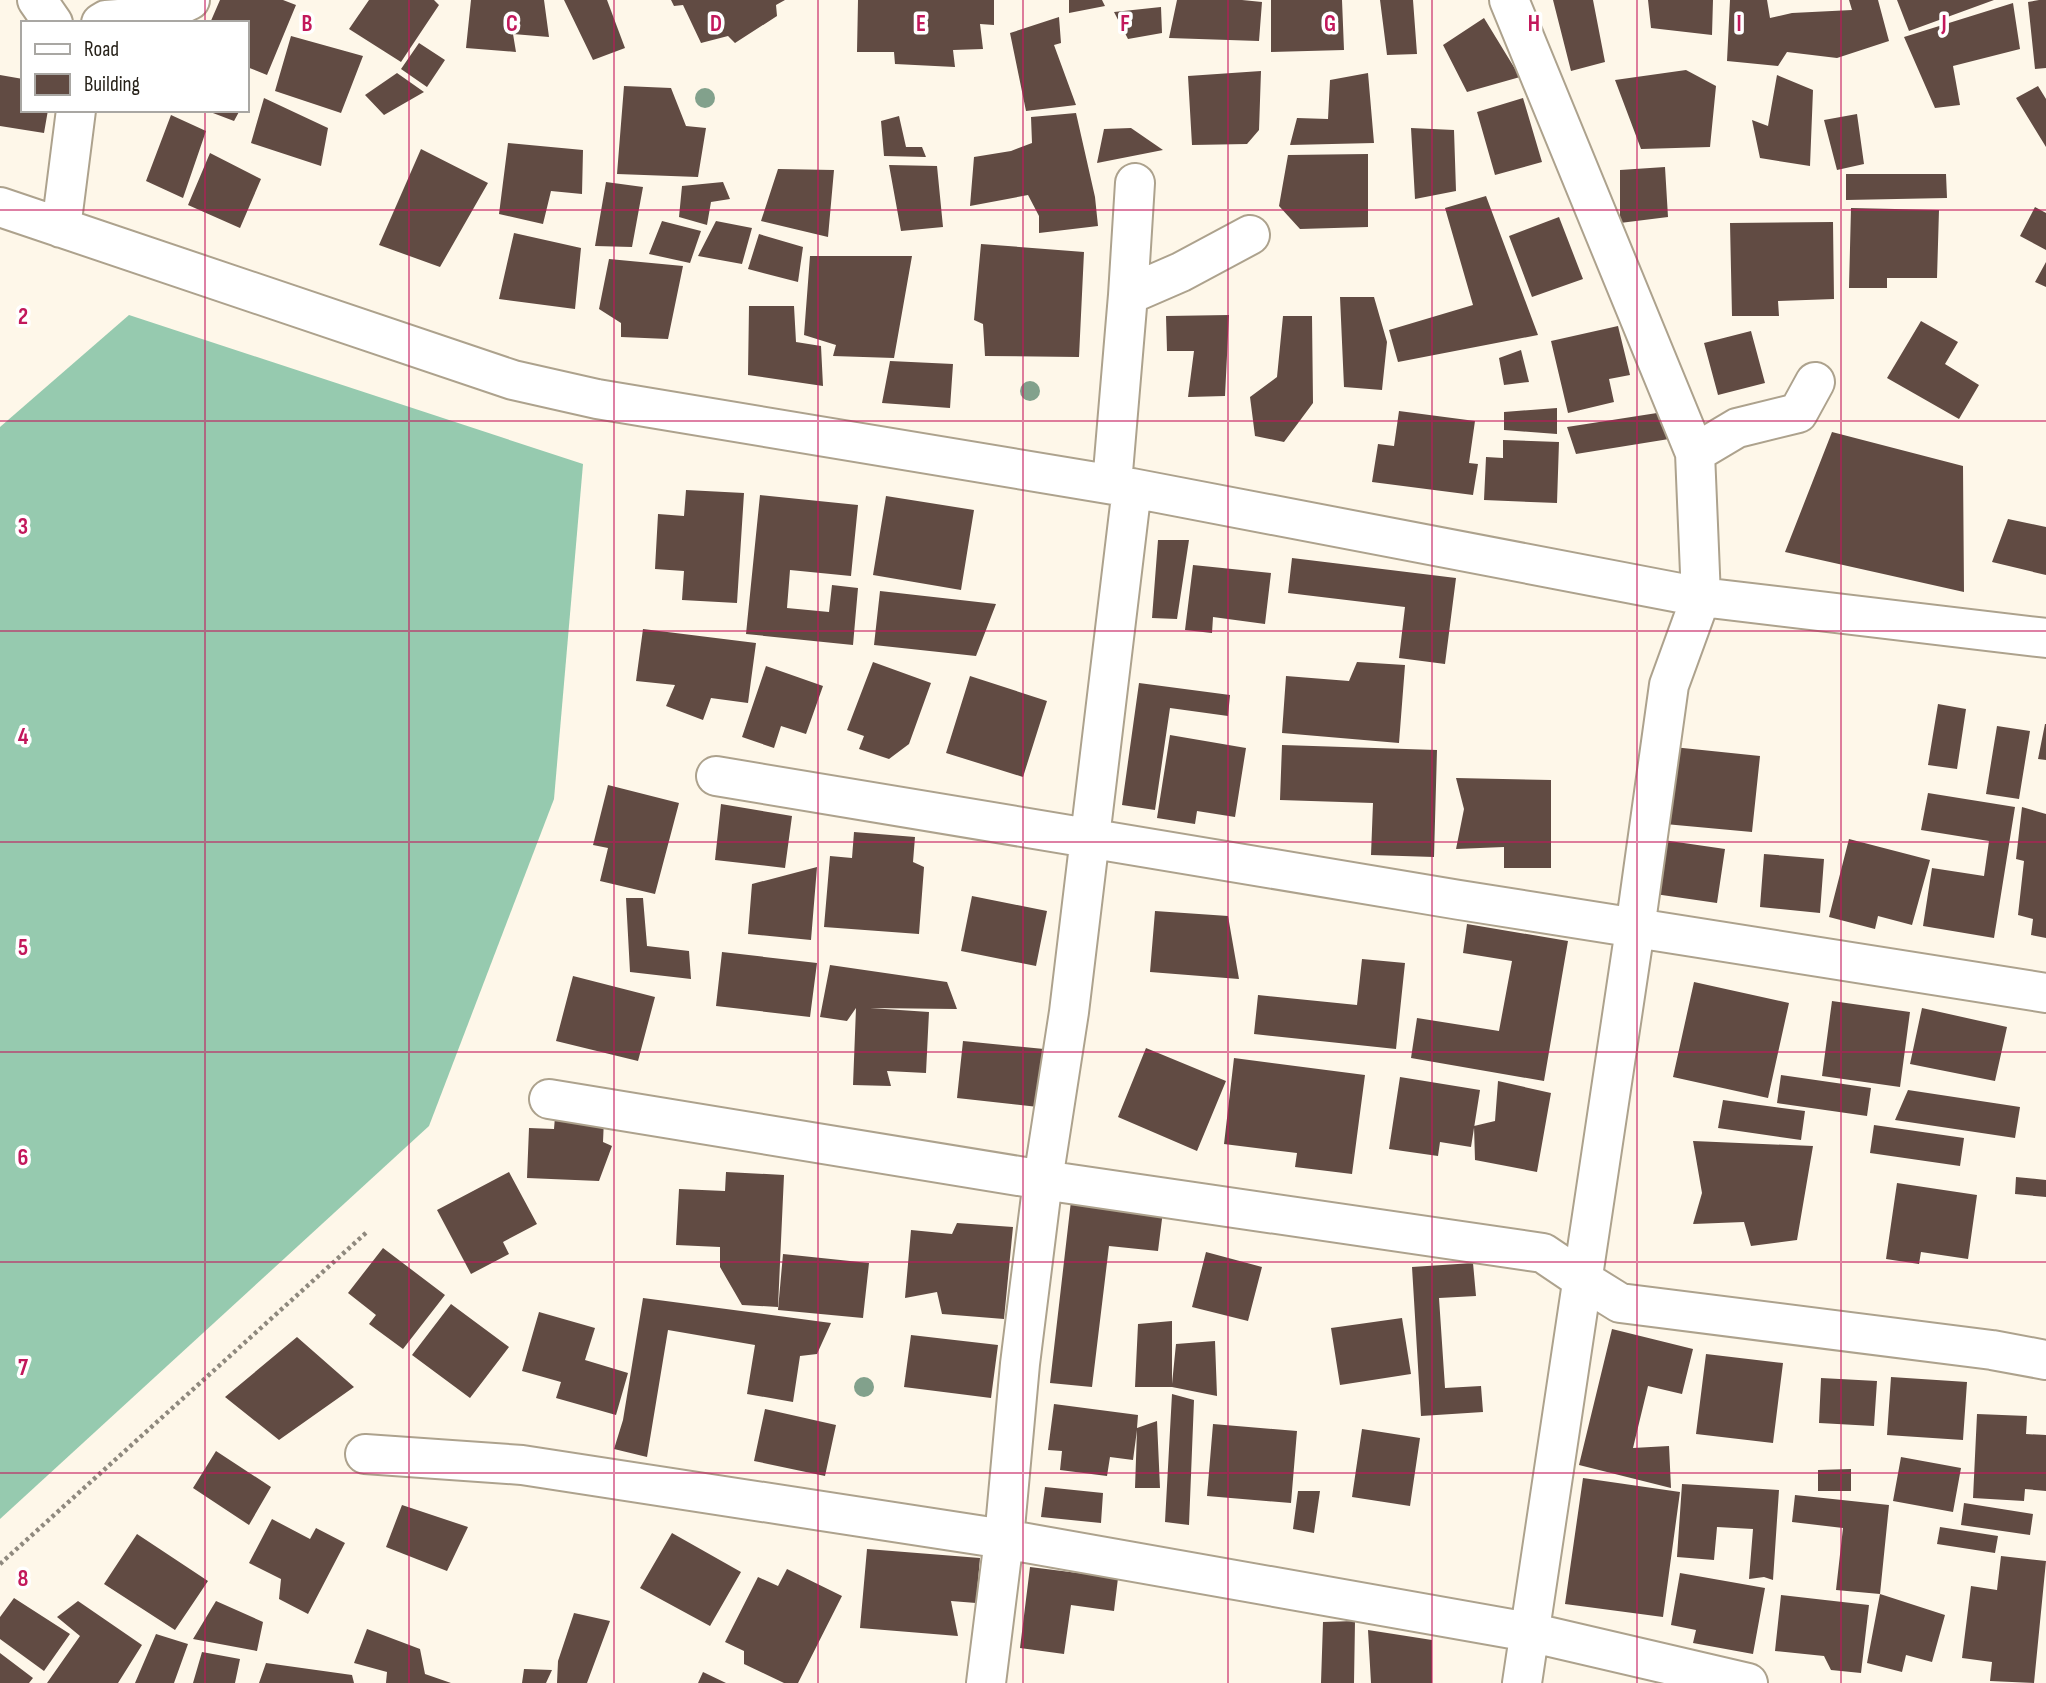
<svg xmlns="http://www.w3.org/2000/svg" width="2046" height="1683" viewBox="0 0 2046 1683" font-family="'Sofia Sans Condensed',sans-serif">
<rect width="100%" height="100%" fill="#fef7e9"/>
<path fill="#96caaf" d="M129 315 583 464 554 799 429 1126 0 1519V427Z"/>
<path fill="#614b43" d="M220 0H283L296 5 267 75 247 67V23H210Z
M369 0H434L439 5 401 62 349 29Z
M471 0H544L549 37 513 34 516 52 466 48Z
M564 0H607L625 48 593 60Z
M671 0H785L776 5 777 16 735 43 728 36 701 43 683 5 674 6Z
M858 0H994V25L980 24 983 49 953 50 955 67 895 64 894 52H857Z
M1069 0H1102L1105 6 1069 13Z
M1177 0H1242L1262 2 1259 41 1169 38Z
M1271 0H1342L1344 50 1271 52Z
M1380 0H1413L1417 54 1387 55Z
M1553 0H1593L1605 62 1571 71Z
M1648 0H1713L1712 35 1651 28Z
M1730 0H1767L1770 18 1792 13 1852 10 1849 0H1878L1889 41 1837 58 1787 52 1778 66 1727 61Z
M1897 0H1994L1909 31Z
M2039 0H2046V68L2035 69 2028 2Z
M2013 3 2020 49 1953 66 1960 105 1935 108 1904 37Z
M1161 7 1162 33 1128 39 1114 12Z
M1059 17 1061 43 1054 45 1076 105 1026 111 1010 33Z
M1484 18 1520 77 1467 92 1443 45Z
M291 36 363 56 341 113 275 91Z
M419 43 445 60 427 87 401 69Z
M1686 70 1716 86 1710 147 1641 149 1615 80Z
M1261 71 1259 130 1247 144 1192 145 1188 76Z
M397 73 424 92 384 115 365 95Z
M1368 73 1374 143 1290 145 1297 118 1328 119 1330 80Z
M0 75 23 79V110H48L44 133 0 126Z
M1777 75 1813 90 1810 166 1760 158 1752 120 1768 126Z
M624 86 671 88 686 126 706 128 698 177 617 174Z
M2038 86 2046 99V147L2016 98Z
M264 98 328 128 321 166 251 143Z
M1523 98 1542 162 1495 175 1477 112Z
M205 110H240L234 121Z
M1076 113 1095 197 1098 226 1039 233V216L1028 195 970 206 974 157 1011 151 1032 143 1031 117Z
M1857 114 1864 164 1837 170 1824 120Z
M171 115 206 131 183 198 146 181Z
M899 116 906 147H922L926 157 884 156 881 121Z
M1131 128 1163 150 1097 163 1104 129Z
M1411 128 1454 130 1456 191 1415 199Z
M508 143 583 150 582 194 551 191 543 224 499 214Z
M421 149 488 183 440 267 379 245Z
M210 153 261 179 240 228 188 205Z
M1368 154V227L1300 229 1279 206 1288 155Z
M889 165 937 166 943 227 901 231Z
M1665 167 1668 217 1620 223V170Z
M778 169 834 170 828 237 761 221Z
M1846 174H1946L1947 198 1846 200Z
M606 182 643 187 632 247 595 246Z
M723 182 730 199 711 202 707 225 679 217 682 186Z
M1486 196 1538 335 1398 362 1389 330 1473 305 1445 208Z
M2035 207 2046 213V250L2020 236Z
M1851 208 1939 210 1937 278H1887V288H1849Z
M1559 217 1583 279 1532 297 1509 236Z
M662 221 701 231 690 263 649 254Z
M716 221 752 228 742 264 698 256Z
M1833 222 1834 299 1778 301 1779 316H1732L1730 223Z
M514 233 581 248 575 309 499 299Z
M759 234 803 247 798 282 748 269Z
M981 244 1084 252 1079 357 985 356 983 324 974 320Z
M810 256H912L894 358 833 356 836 345 804 335Z
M609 259 683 266 668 339 621 337V323L599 309Z
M2046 262V287L2035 282Z
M1340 297H1374L1387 342 1382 390 1344 387Z
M749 306H794L796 342 821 346 823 386 748 375Z
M1229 315 1225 396 1188 397 1194 351H1167L1166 316Z
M1283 316H1312L1313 403 1284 442 1255 436 1250 397 1277 377Z
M1921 321 1958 342 1945 364 1979 385 1959 419 1887 378Z
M1618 326 1630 375 1609 379 1614 402 1568 413 1551 341Z
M1751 331 1765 383 1718 395 1704 343Z
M1521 350 1529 382 1504 385 1499 358Z
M890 361 953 364 950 408 882 403Z
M1557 408V434L1504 430V412Z
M1399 411 1475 421 1469 463 1478 464 1473 495 1372 482 1378 444 1394 446Z
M1657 413 1669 439 1576 454 1567 427Z
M1832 432 1963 466 1964 592 1785 552Z
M1503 440 1559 442 1557 503 1484 500 1486 457 1503 458Z
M686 490 744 493 737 603 682 600 684 571 655 569 658 514 684 516Z
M760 495 858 505 851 576 790 570 787 608 829 612 832 585 858 588 853 645 746 634Z
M886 496 974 510 961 590 873 575Z
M2008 519 2046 527V575L1992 562Z
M1158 540H1189L1177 619 1152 618Z
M1292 558 1456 578 1445 664 1399 658 1405 607 1288 593Z
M1193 565 1271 573 1265 624 1213 617 1212 633 1185 630Z
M880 591 996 604 976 656 874 645Z
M643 629 756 643 748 703 711 698 703 720 666 706 675 685 636 681Z
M873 662 931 683 909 744 889 759 859 749 864 736 847 730Z
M1357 662 1405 665 1399 743 1282 733 1286 676 1349 681Z
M766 666 823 686 806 734 781 726 774 748 742 737Z
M970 676 1047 701 1023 777 946 753Z
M1139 683 1230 695 1228 716 1170 708 1155 810 1122 805Z
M1938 704 1966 709 1957 769 1928 765Z
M2045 724H2046V760L2038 759Z
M1997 726 2030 731 2019 799 1986 794Z
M1170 735 1246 748 1235 817 1197 811 1195 824 1157 818Z
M1282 745 1437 750 1434 857 1371 855 1373 803 1280 800Z
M1673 747 1760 756 1752 832 1665 824Z
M1456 778 1551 780V868H1504V847L1456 849 1464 809Z
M608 785 679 803 655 894 600 881 608 848 593 845Z
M1928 793 2015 807 1994 938 1923 926 1932 868 1984 876 1989 841 1921 830Z
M721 804 792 816 785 868 715 860Z
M2022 807 2046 814V938L2031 935 2033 919 2018 915 2024 861 2016 859Z
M854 832 915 837 913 862 924 867 919 934 824 927 830 856 852 858Z
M1849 839 1930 860 1912 925 1878 916 1875 929 1829 917Z
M1663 840 1725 849 1717 903 1655 894Z
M1764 854 1824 859 1820 913 1760 907Z
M817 867 811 940 748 934 752 884Z
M972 896 1047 911 1036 966 961 951Z
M626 898H643L647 946 689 951 691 979 630 972Z
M1155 911 1228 916 1239 979 1150 972Z
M1467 924 1568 941 1544 1081 1411 1058 1417 1018 1499 1031 1512 961 1463 953Z
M722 952 817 963 810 1017 716 1006Z
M1362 959 1405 963 1396 1049 1254 1034 1258 995 1357 1005Z
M830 965 947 982 957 1009 870 1008 929 1012 926 1073 887 1071 891 1086 853 1085 856 1008 847 1021 820 1017Z
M573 976 655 997 638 1061 556 1041Z
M1694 982 1789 1003 1768 1098 1673 1077Z
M1832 1001 1910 1012 1900 1087 1822 1076Z
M1922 1008 2007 1027 1995 1081 1910 1064Z
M963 1041 1044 1049 1038 1107 957 1098Z
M1146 1048 1226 1081 1197 1151 1118 1117Z
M1234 1058 1365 1075 1352 1174 1295 1167 1297 1153 1224 1144Z
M1781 1075 1871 1088 1867 1116 1777 1103Z
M1400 1077 1480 1090 1471 1147 1440 1142 1438 1156 1389 1149Z
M1498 1081 1551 1093 1537 1172 1475 1160 1474 1126 1495 1121Z
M1908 1090 2020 1107 2015 1138 1895 1120Z
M1723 1100 1805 1111 1801 1140 1718 1128Z
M555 1117 604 1119 603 1142 612 1146 599 1181 527 1178 529 1128 554 1129Z
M1874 1125 1964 1138 1960 1166 1870 1153Z
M1693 1141 1813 1146 1797 1240 1751 1246 1744 1222 1693 1224 1702 1193Z
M509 1172 537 1224 503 1242 509 1254 471 1274 437 1210Z
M726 1172 784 1175 778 1307 742 1305 720 1267V1247L676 1245 679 1189 725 1191Z
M2016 1177 2046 1180V1197L2015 1194Z
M1897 1183 1977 1195 1968 1259 1921 1252 1919 1264 1886 1259Z
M1071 1201 1163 1211 1158 1251 1109 1246 1092 1387 1050 1383Z
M957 1223 1013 1227 1004 1319 942 1314 937 1292 905 1298 911 1230 952 1234Z
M383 1248 445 1295 403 1349 369 1324 376 1315 348 1293Z
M1206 1252 1262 1267 1248 1321 1192 1307Z
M783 1254 869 1263 863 1318 778 1310Z
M1473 1263 1476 1296 1439 1298 1445 1388 1481 1386 1483 1412 1421 1416 1412 1267Z
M643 1298 831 1323 817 1354 800 1356 793 1402 747 1394 755 1345 668 1330 647 1457 614 1449 623 1420Z
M451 1304 509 1347 470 1398 412 1355Z
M539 1312 595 1328 585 1360 628 1373 616 1415 556 1398 561 1382 522 1371Z
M1402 1318 1411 1374 1340 1385 1331 1328Z
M1172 1321V1384L1176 1344 1215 1341 1217 1396 1172 1387H1135L1138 1324Z
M1612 1329 1693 1349 1682 1394 1648 1386 1633 1448 1669 1446 1671 1488 1579 1465Z
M911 1335 998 1345 991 1398 904 1387Z
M297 1337 354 1387 279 1440 225 1397Z
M1706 1354 1783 1363 1773 1443 1696 1434Z
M1891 1377 1967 1382 1963 1440 1887 1435Z
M1821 1378 1877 1381 1874 1426 1819 1423Z
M1172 1394 1194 1400 1189 1525 1165 1522Z
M1054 1404 1138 1415 1137 1428 1157 1421 1160 1488H1135L1137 1430 1133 1460 1110 1457 1107 1476 1060 1470 1062 1451 1048 1450Z
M765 1409 836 1425 825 1476 754 1461Z
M1977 1414 2027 1416 2026 1434 2046 1435V1491L2025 1489 2024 1501 1973 1498Z
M1213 1424 1297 1431 1291 1503 1207 1496Z
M1362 1429 1420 1438 1410 1506 1352 1497Z
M216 1451 271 1487 249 1525 193 1488Z
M1901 1457 1961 1468 1953 1512 1893 1501Z
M1851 1469V1491H1818V1470Z
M1583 1478 1680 1492 1663 1617 1565 1604Z
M1682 1484 1779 1490 1773 1580 1764 1577 1749 1579 1753 1529 1717 1527 1714 1560 1677 1557Z
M1045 1487 1103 1493 1101 1523 1041 1517Z
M1298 1491H1320L1314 1533 1293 1529Z
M1795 1495 1889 1505 1880 1594 1836 1590 1843 1528 1792 1522Z
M1964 1503 2033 1514 2030 1535 1961 1525Z
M402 1505 468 1527 447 1571 386 1547Z
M272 1519 310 1539 316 1528 345 1543 308 1614 279 1599 281 1579 249 1563Z
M1940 1527 1998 1536 1995 1553 1937 1544Z
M672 1533 741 1572 710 1626 640 1588Z
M137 1534 208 1581 175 1630 104 1584Z
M867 1549 980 1558 976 1603 951 1601 958 1636 860 1628Z
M2001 1556 2046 1561 2034 1683 1990 1681 1992 1662 1962 1658 1971 1586 1997 1590Z
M1030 1567 1118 1578 1114 1611 1071 1605 1064 1654 1020 1648Z
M787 1569 842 1596 798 1683H784L744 1664V1651L725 1642 758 1577 778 1586Z
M1680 1573 1765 1588 1753 1654 1693 1643 1696 1630 1671 1625Z
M1880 1594 1945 1615 1932 1662 1906 1655 1902 1672 1867 1663Z
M1781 1595 1869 1605 1861 1673 1831 1670 1824 1656 1775 1651Z
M14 1598 70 1634 44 1671 0 1639V1617Z
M78 1601 142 1645 118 1683H47L80 1636 57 1617Z
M216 1601 263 1622 257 1651 193 1639Z
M574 1613 610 1621 587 1683H557L558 1661Z
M1355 1621 1354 1683H1321L1323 1622Z
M367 1629 420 1649 425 1674 451 1683H386L387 1672 354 1663Z
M1368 1630 1432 1640V1683H1371Z
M156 1634 188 1644 174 1683H135Z
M202 1652 240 1659 235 1683H193Z
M0 1653 33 1678 29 1683H0Z
M266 1663 352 1675 354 1683H259Z
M524 1669 552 1670 546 1683H522Z
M703 1672 726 1683H698Z"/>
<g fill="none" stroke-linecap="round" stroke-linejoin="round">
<g stroke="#ada28d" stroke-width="42">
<path id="street" d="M37 0 53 23
M1509 0 1695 453 1701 597 1669 685 1635 929 1522 1683
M101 23 106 20 156 16 190 0
M0 207 513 380 597 399 1132 488 1701 597 2046 638
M61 228 76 110
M1128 295 1181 272 1250 235
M1695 453 1737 428 1798 413 1815 382
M1112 484 1128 295 1135 183
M716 776C1159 852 1602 924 2046 993
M549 1099 1043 1180 1543 1253 1583 1280 1620 1303 1992 1350 2046 1360
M365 1454 522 1465 1004 1539 1529 1632 1748 1683
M986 1683 1004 1539 1020 1364 1043 1180 1069 1012 1132 488"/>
</g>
<path stroke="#8f897e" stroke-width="4.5" stroke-dasharray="3.5 3.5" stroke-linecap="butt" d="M0 1564 368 1231"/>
<use href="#street" stroke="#fff" stroke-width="38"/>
</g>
<g fill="#82a18c">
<circle cx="705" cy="98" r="10"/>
<circle cx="1030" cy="391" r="10"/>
<circle cx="864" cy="1387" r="10"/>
</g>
<path fill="none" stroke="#c2185b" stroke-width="2" stroke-opacity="0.55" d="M205 0V23M409 0V1683M614 0V1683M818 0V1683M1023 0V1683M1228 0V1683M1432 0V1683M1637 0V1683M1841 0V1683M205 110V1683M0 210H2046M0 421H2046M0 631H2046M0 842H2046M0 1052H2046M0 1262H2046M0 1473H2046"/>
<g font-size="23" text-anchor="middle" font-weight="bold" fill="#c2185b" stroke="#fff" stroke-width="7" stroke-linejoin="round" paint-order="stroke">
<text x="307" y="31">B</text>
<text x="512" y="31">C</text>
<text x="716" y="31">D</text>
<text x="921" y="31">E</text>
<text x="1125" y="31">F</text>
<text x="1330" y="31">G</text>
<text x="1534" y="31">H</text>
<text x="1739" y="31">I</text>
<text x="1944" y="31">J</text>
<text x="23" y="324">2</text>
<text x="23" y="534">3</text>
<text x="23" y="744">4</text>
<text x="23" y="955">5</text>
<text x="23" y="1165">6</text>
<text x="23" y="1375">7</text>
<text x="23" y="1586">8</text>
</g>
<rect x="21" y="21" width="228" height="91" fill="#ffffff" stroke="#a9a7a3" stroke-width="2"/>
<rect x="35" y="44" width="35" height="10" fill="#ffffff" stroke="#a9a7a3" stroke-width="2"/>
<text x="84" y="56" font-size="21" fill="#27221a">Road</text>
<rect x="35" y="74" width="35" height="21" fill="#614b43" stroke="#a9a7a3" stroke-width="2"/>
<text x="84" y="91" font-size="21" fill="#27221a">Building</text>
</svg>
